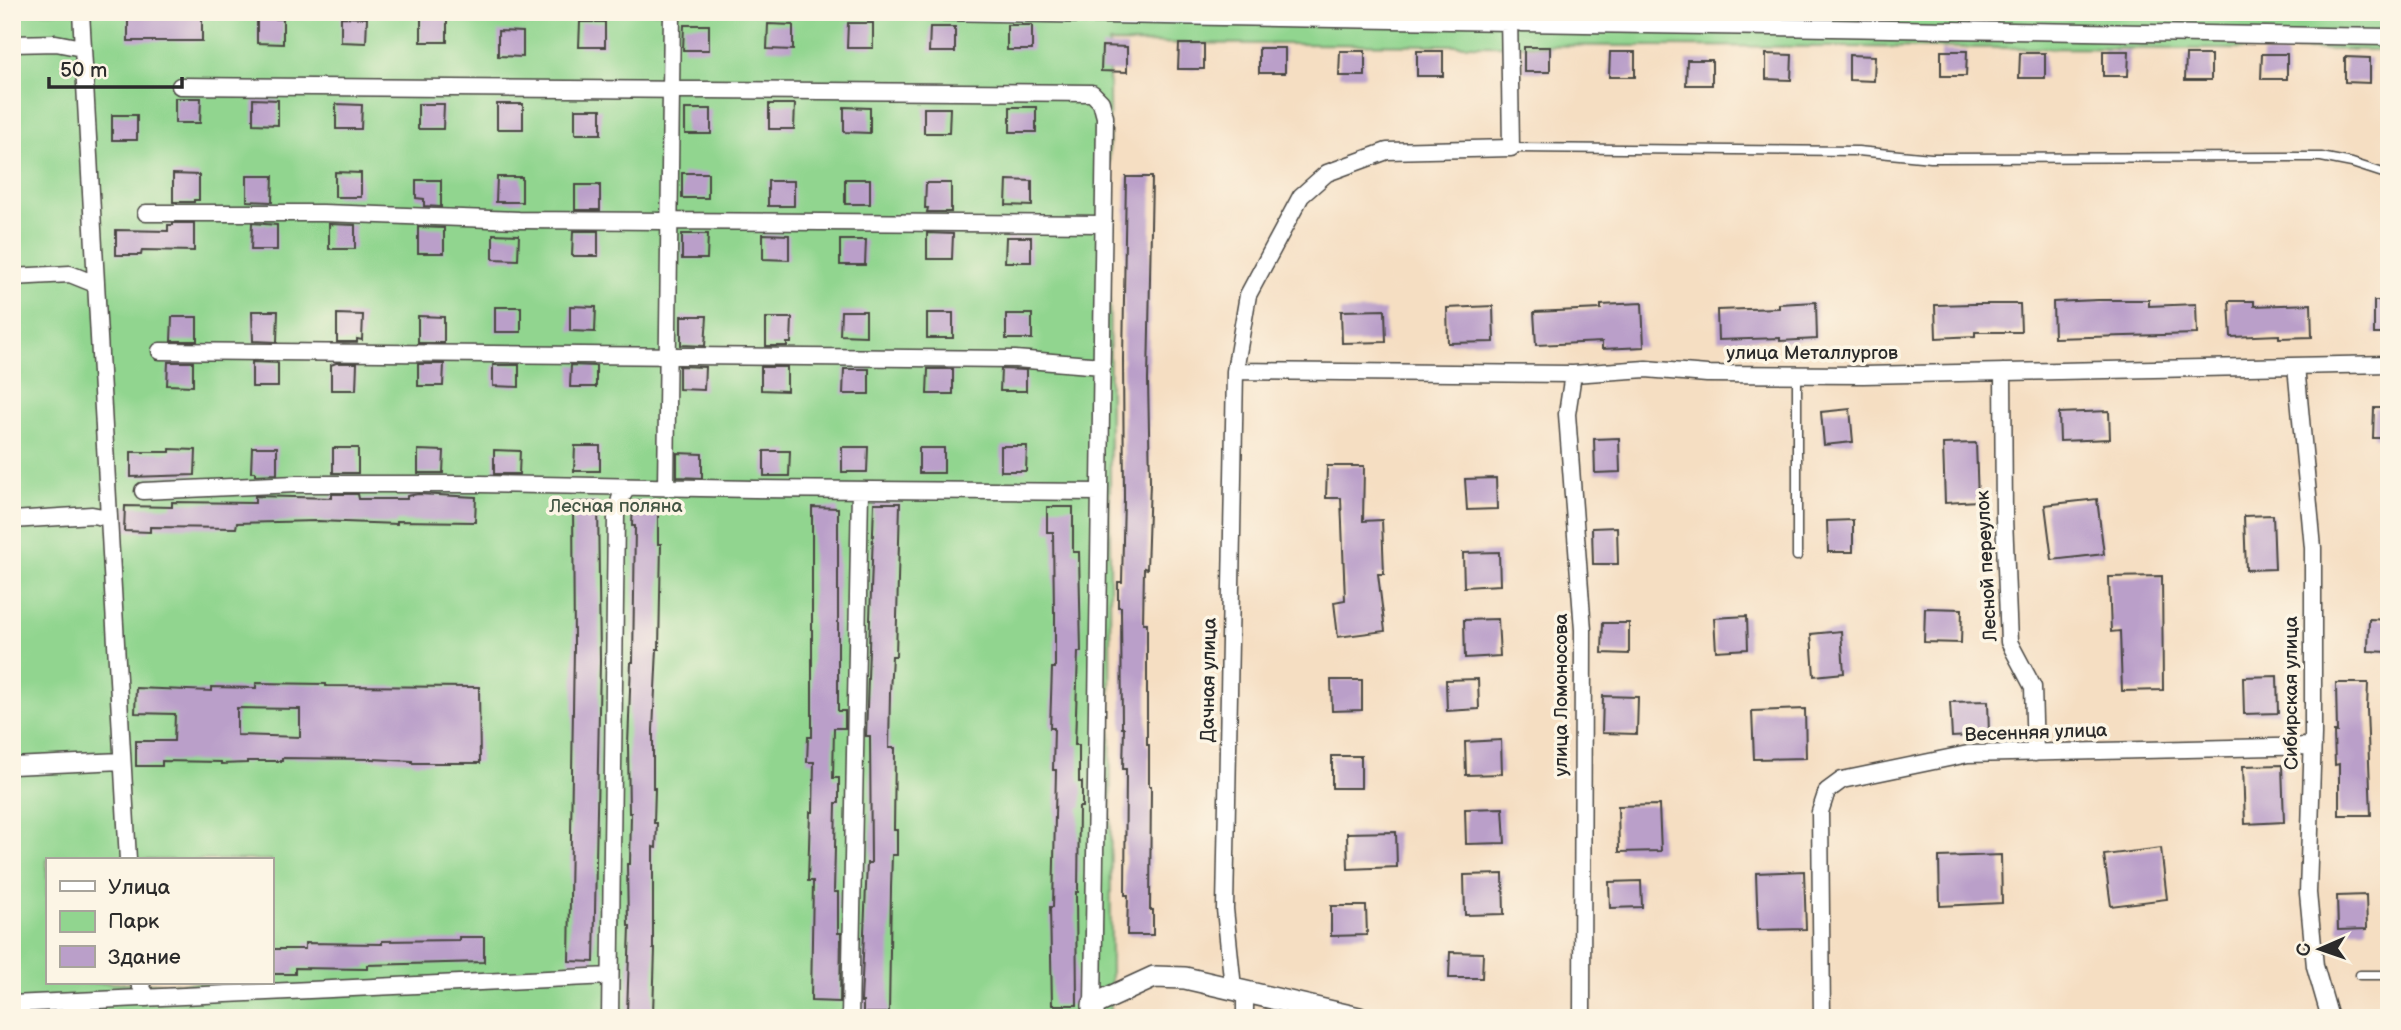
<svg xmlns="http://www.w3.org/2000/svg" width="2401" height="1030" viewBox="0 0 2401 1030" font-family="'Balsamiq Sans',sans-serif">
<rect width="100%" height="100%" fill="#fcf5e5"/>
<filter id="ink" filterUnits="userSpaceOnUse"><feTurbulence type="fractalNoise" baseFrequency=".0143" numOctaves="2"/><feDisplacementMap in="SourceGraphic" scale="14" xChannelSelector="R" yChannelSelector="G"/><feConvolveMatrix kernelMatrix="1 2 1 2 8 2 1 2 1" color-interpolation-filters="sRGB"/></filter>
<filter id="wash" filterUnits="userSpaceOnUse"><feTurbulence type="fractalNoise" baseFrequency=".00686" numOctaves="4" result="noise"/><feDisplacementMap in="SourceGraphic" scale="28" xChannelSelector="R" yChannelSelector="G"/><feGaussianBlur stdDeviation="1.57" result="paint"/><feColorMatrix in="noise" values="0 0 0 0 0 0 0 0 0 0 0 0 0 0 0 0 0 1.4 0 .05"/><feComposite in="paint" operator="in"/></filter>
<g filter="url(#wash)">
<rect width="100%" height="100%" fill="#f5dec2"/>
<path fill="#91d58f" stroke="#5e805d" stroke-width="2" fill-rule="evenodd" d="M12 12H2389V50L1109 43 1111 1018H12ZM47 860H271V983H47Z"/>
<g id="blocks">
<path fill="#ba9fc9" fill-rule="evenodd" d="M128 16H202V41H128Z
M341 17 367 18 366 43 341 42Z
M421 17H447V42H421Z
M257 18 283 19V44L257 43Z
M580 22H605V47H579Z
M848 23H873V48H847Z
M768 24 793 25V50L767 49Z
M684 25H709V50H683Z
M1007 25H1032V50H1007Z
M930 27H955V52H929Z
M498 31 523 32V57L498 56Z
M1179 44H1204V69H1178Z
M1102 46 1127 47V72L1101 71Z
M1524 47H1550V72H1524Z
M1259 48H1285V73H1259Z
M1340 51H1365V76H1339Z
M1417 51H1443V76H1417Z
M1941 51H1967L1966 76H1941Z
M2103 51H2129L2128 76H2103Z
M1610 52H1635V77H1609Z
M2020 53H2045V78H2019Z
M1766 54 1792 55 1791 80 1766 79Z
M2262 54H2287V79H2261Z
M1849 55 1875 56 1874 81 1849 80Z
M2186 55H2211V80H2185Z
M2345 57 2370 58V83L2345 82Z
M1687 60H1712V85H1686Z
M175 98H201L200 123H175Z
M253 99 278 100V125L253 124Z
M336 104 362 105 361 129H336Z
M418 104H444L443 129H418Z
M497 104H523V129H497Z
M769 104H795L794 129H769Z
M844 107 870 108V133L844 132Z
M1010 107H1036V132H1010Z
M924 108H950L949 133H924Z
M575 109H601V134H575Z
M685 109H711V134H685Z
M112 115H137V140H112Z
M335 172 361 173V197H335Z
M682 173H708V198H682Z
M173 174 199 175V200H194V202H173Z
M247 176H273L272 202 247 201Z
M497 177H522V202H496Z
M1126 177H1152L1148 380 1150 482 1147 569 1144 568 1143 623H1147V745H1149V786H1151L1150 910H1153V935H1127L1128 895H1125L1126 769H1123L1124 728H1122L1121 607H1118V582H1122L1124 499 1123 359Z
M845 179H870V204H845Z
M416 180H441V207L424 206V199L416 198Z
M1007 180 1032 181V206L1006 205Z
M768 181H794V206H768Z
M926 183H951V212H927L928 208H925Z
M575 185H600V210H575Z
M173 223H194V251L142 250 141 255H116V230L168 231V225H173Z
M252 223 277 225V250H251Z
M329 224 355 225V249H329Z
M418 227 444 228V253H418Z
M573 231H598V256H572Z
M927 233 953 234 952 259H927Z
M493 234 519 235 518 260 493 259Z
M682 234H708L707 259H682Z
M763 234 789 235V260L763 259Z
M1006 237H1031V262H1005Z
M840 240H866L865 265H840Z
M2098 300H2149V306L2196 304 2197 334 2054 338 2053 302Z
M2229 301H2254V306L2311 304 2312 337 2279 338V335L2231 337Z
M2374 301H2389V334H2374Z
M1816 302 1817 339 1780 341V338L1718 340 1717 310 1779 308V304Z
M1642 303 1644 347 1602 349V342L1536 345 1534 312 1601 309V305Z
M1974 304H2020L2021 332H1975V336L1936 338 1935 305Z
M570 306 596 307 595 332 570 331Z
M1493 306 1494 342 1448 343 1447 308Z
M495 307H521V332H495Z
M1385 310 1386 342 1342 343 1341 311Z
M252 311H278L277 342 253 341Z
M841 311H866V336L840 335Z
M927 313H953V338H927Z
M337 314 363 315 362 340 357 339V342H337Z
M1006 314H1032V339H1006Z
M418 316 444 317V343H418Z
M681 316H707L705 346 681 345Z
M172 317H197V341H171Z
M766 318H792L791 343H787V346H766Z
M168 362H193V386L167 385Z
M252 362 278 363V387H252Z
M336 363H357L356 390H331V365Z
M418 364H444L443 386H418Z
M493 365H519V387L493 386Z
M571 365 596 366V387H570Z
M679 366 705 367 704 390 679 389Z
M761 367H787V391L761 390Z
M844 369H869V394H843Z
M928 369H953V394H927Z
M1001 369 1026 370V391H1000Z
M2374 408H2389V438H2373Z
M1850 409 1853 442 1824 445 1821 412Z
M2109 411 2110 439 2060 441 2059 413Z
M1619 438 1620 472 1595 473 1594 439Z
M1976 443 1978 501 1945 503 1943 444Z
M575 446H600V471H574Z
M1001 446H1027L1026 471H1001Z
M252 447H277V474L255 475V472H251Z
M842 447H868L867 472H842Z
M333 448H358V473H333Z
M919 448H944V473H919Z
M170 449 196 450 195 475 131 477V452H170Z
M418 450 444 451 443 473H418Z
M494 450 520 451 519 474H494Z
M764 451H790L789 476H764Z
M677 453 702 454V478L677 477Z
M1327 466H1364L1363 521 1382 520 1384 574H1378L1385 631 1338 637 1334 602 1345 600 1341 498H1326Z
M1496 478 1497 509 1467 510 1465 479Z
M332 494H358L359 499H407V496L418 494 476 497 475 522 397 521V524L317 521 237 523 236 528 150 527V532L124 531 125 506 172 507V502L255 503V496L332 498Z
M2097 499 2104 554 2052 560 2045 505Z
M633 501 658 502V544H661L659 649H657L653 730V788H655L654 823H657L656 848 653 847V949H655L653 1013H627L630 926H628L627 864H630L631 813H629L628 746 631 662H633L635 526H632Z
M573 502H598L600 661 594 962 569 961 574 647Z
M874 503H900L896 656H892L890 692 889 748H895L894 830H897V855H892L891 888 889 1013H863V1002H861L867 863H871L870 736H866Z
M812 507 838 508V711H845V728H834L833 778H839V803H836L834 892H838V933H841L840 1002 811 1001 813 881H808L810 812H813L814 762H807L808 737H812Z
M1047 507H1073V552H1079L1081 652H1078L1075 745H1079V782H1082V807H1079L1078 892H1076L1077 1005H1052L1050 907H1053L1056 770H1053L1054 728H1050L1052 668H1055V612H1054L1053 532H1047Z
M2273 515 2275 569 2246 570 2244 516Z
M1853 520V552H1828L1827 521Z
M1617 527 1618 564H1593L1592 528Z
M1499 552 1500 585 1464 587 1463 553Z
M2162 576 2163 690 2122 691 2120 631 2111 632 2109 577Z
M1925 608 1962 609 1961 643 1924 642Z
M1747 616 1748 649 1716 651 1714 618Z
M1498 619 1500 656 1465 658 1464 620Z
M2369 619 2389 620V652L2368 651Z
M1603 623H1629V654L1602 653Z
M1841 631 1844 673 1814 676 1811 634Z
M2277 676 2278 713 2244 714 2243 677Z
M1478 679 1479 709 1447 711 1446 680Z
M1331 680H1362V710L1332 711Z
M256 683 326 684V686L479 687 480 763H412V761L372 759 282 758V761H247V763L221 764V762L162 761V766H136V741H174L175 714 135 713 136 688 212 691V687L256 688ZM237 708 300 709V737L237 735Z
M2336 683H2368L2367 709 2371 815H2339V764L2335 765 2334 732H2337Z
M1603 696 1638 697 1637 734 1602 733Z
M1988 701 1989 735 1952 737 1950 702Z
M1805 709 1806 758 1754 759 1752 711Z
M1501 740 1502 774 1466 775 1465 742Z
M1332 756H1361V788H1332Z
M2282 765 2284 822 2245 824 2243 766Z
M1659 805 1661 851 1619 852 1618 806Z
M1503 808 1505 843 1466 844 1465 809Z
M1396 832 1397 867 1348 869 1347 833Z
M2161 848 2167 899 2111 906 2104 855Z
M2001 855 2002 903 1940 906 1939 857Z
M1804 871 1806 929 1758 930 1756 873Z
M1503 874 1504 914 1465 915 1464 875Z
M1641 881 1642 907 1610 908 1609 882Z
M2366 895 2367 929 2338 930 2337 896Z
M1331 906H1366L1367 935 1331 936Z
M459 937H484V962L367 965V969L295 968V974H271V949H305V943L382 944V941L459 940Z
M1450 952 1483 953 1482 978H1449Z"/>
</g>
</g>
<g filter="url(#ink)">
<use href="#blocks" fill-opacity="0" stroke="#494642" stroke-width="2"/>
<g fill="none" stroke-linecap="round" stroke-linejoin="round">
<g stroke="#494642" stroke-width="11">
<path id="service" d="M1511 148 1858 151 1931 158 2321 157 2352 163 2389 175
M1797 556V374
M2360 975H2389"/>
</g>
<g stroke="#494642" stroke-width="19">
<path id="minor" d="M81 12 128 860
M936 12 1509 22
M1521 12V23L2389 37
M12 44 56 43 82 48
M180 86 1092 93 1101 102 1105 117 1093 1005
M146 213H323L519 220 1103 224
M12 277 70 274 95 284
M160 351 1015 359 1102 366
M2296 366 2313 548V735L2308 893 2315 966 2330 1018
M1235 371 1573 374 1646 369 1707 374 1863 375 2389 364
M2003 372 2004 518 2009 642 2033 687 2035 753
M1573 374 1567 414 1583 630 1582 1018
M666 488 672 12
M143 491 296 484H481L754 489 1100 492
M12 520 92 515 108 518
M12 766 122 761
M139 983 148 998
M1233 988 1225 909 1235 371 1248 295 1301 196 1327 173 1387 151 1511 148 1509 12
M12 1004 610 976
M610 1018 616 515 620 499 628 487
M850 1018 860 491
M1245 1018V991
M1822 1018 1820 812 1827 791 1842 780 1968 754 2313 746"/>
</g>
<g stroke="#494642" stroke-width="24">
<path id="tertiary" d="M1093 1018V1005L1154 977 1185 978 1359 1018"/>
</g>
<use href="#service" stroke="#fff" stroke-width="8"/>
<use href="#minor" stroke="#fff" stroke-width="16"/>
<use href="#tertiary" stroke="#fff" stroke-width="21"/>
</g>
</g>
<g text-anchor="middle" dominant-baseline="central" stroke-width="7" stroke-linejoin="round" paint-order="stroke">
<g font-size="19" fill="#2b2b2b" stroke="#fcf5e5">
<text x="1812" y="353">улица Металлургов</text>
<text transform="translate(1987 566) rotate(-93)">Лесной переулок</text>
<text transform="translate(1209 680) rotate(-89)">Дачная улица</text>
<text transform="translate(2291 693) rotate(-90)">Сибирская улица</text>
<text transform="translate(1561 695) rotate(-90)">улица Ломоносова</text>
<text transform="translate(2036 733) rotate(-2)">Весенняя улица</text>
</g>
<g font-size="19" fill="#445644" stroke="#fcf5e5">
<text x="616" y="506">Лесная поляна</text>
</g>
</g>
<rect width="2401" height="1030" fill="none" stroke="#fcf5e5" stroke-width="42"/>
<rect x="46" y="858" width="228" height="126" fill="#fcf5e5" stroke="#a8a49b" stroke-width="2"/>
<rect x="60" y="881" width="35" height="10" fill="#ffffff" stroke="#a8a49b" stroke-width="2"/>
<text x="108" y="894" font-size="21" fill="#2b2b2b">Улица</text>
<rect x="60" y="911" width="35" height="21" fill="#91d58f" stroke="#a8a49b" stroke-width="2"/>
<text x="108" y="928" font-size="21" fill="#2b2b2b">Парк</text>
<rect x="60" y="946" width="35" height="21" fill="#ba9fc9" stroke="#a8a49b" stroke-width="2"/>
<text x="108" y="964" font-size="21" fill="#2b2b2b">Здание</text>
<g transform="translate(2320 949) rotate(268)" stroke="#fcf5e5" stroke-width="5" paint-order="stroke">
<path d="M0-5L12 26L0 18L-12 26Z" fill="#2b2b2b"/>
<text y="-10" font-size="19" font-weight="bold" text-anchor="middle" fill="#2b2b2b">С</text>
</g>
<path d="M49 77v10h133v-10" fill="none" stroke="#2b2b2b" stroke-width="3.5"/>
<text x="60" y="77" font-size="21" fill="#2b2b2b" stroke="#fcf5e5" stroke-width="5" paint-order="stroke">50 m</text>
</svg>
